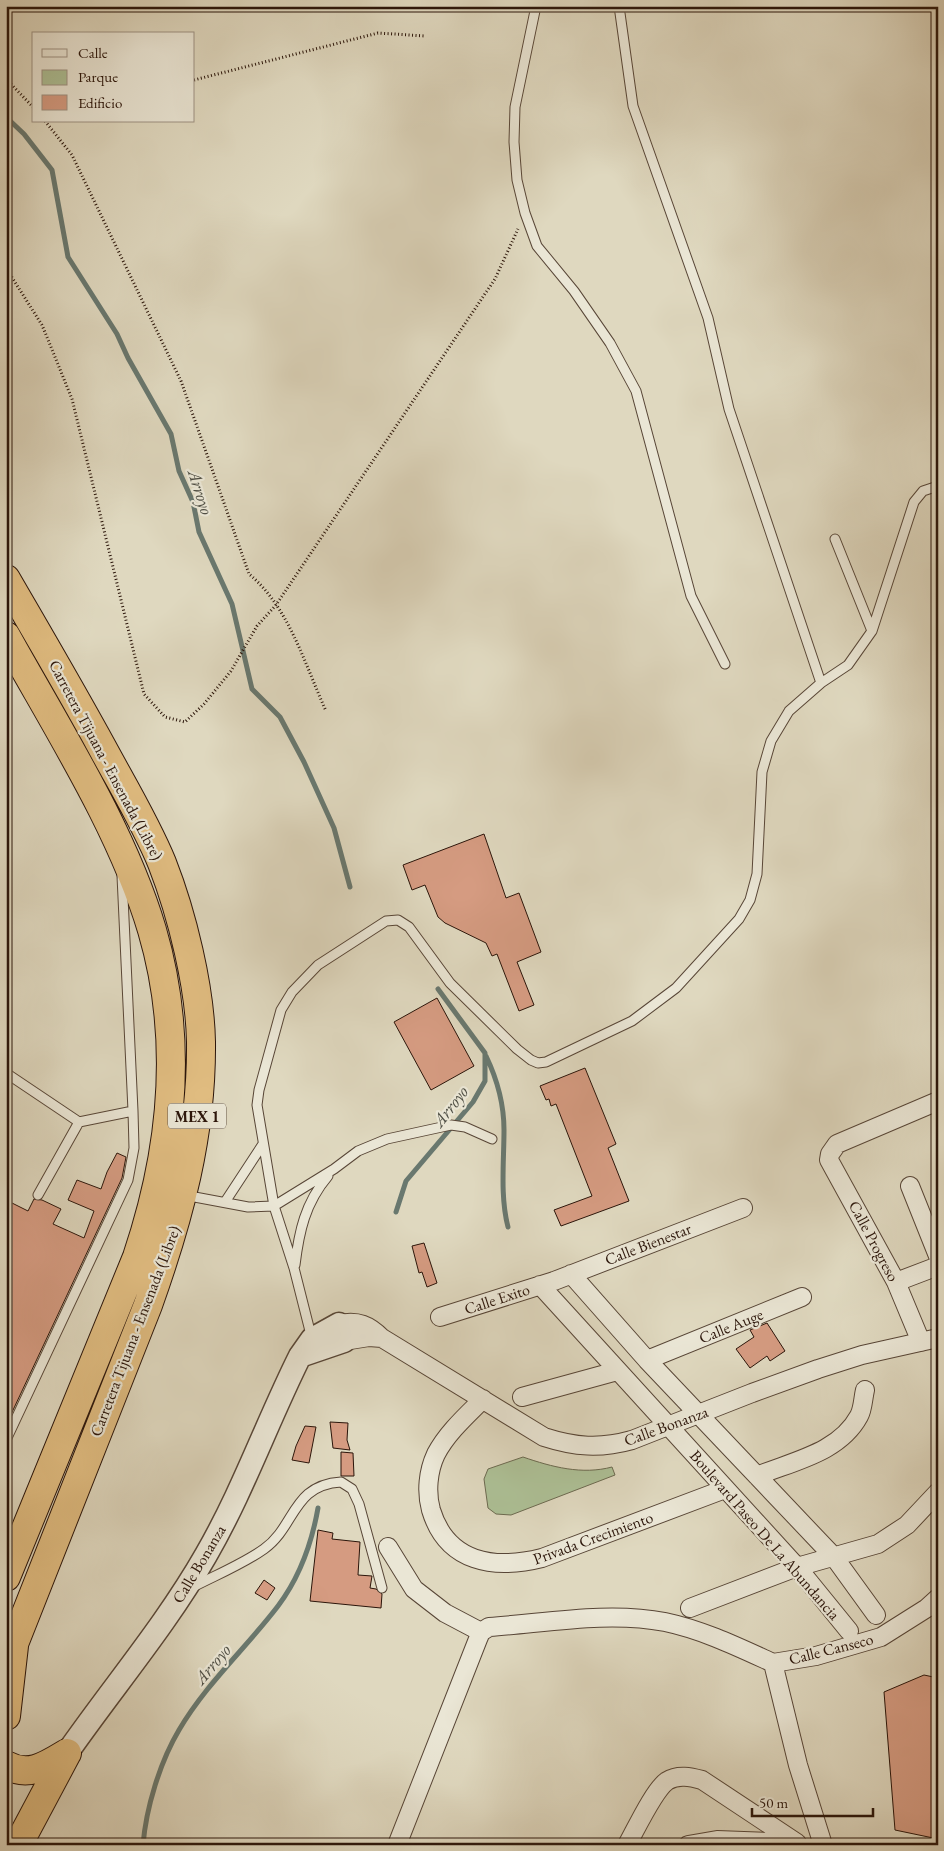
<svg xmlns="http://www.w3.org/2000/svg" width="944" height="1851" viewBox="0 0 944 1851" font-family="'EB Garamond',serif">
<rect width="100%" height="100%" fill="#dfd8bf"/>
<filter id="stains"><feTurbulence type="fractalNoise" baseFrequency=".004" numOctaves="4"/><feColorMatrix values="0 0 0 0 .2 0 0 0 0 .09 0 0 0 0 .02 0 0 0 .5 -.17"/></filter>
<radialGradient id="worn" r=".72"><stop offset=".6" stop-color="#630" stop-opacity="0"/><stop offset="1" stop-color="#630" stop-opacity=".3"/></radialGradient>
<path fill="#adc096" stroke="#6c6a50" d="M523 1457C552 1467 582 1475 612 1467L615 1475 511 1515 496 1514 488 1508 484 1479 488 1469Z"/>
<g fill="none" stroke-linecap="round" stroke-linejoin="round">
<path stroke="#69786f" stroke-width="5" d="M6 117 24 134 52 170 68 257 117 334 128 358 171 434 179 471 193 502 199 532 232 604 252 689 280 717 304 762 334 828 350 887
M486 1056C497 1079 504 1104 504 1130 504 1162 500 1196 508 1227
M396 1212 406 1181 473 1102 485 1081V1053L438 989
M143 1845C146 1808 160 1762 179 1730 206 1684 246 1648 278 1606 299 1578 312 1542 318 1508"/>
</g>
<path fill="#d59b81" stroke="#2b150a" d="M484 834 506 898 519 893 541 952 517 962 534 1005 519 1011 497 954 492 956 486 943 445 923 438 917 425 885 412 890 403 865Z
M437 998 474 1066 431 1090 394 1022Z
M585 1068 616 1144 608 1148 629 1201 561 1226 554 1210 592 1196 556 1104 551 1106 549 1099 546 1100 540 1086Z
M117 1153 126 1157 122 1178 6 1425V1200L28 1211 34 1199 42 1200 61 1209 53 1224 84 1238 94 1211 68 1200 77 1180 101 1189 107 1172Z
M424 1243 437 1283 427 1287 422 1272 419 1273 412 1246Z
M767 1323 785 1351 770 1361 767 1356 750 1368 736 1349 754 1337 750 1330Z
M330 1422 348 1423 347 1440 350 1450 333 1448Z
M305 1426 316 1427 309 1463 292 1460 296 1446Z
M341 1452 353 1453 354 1476H341Z
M318 1530 333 1533 332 1539 360 1542 358 1575 372 1576 370 1588 376 1589 382 1594 381 1608 310 1601Z
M264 1580 275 1588 267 1600 255 1593Z
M924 1675 938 1678V1839L895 1830 884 1692Z"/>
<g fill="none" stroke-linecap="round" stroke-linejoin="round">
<g stroke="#584637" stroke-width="11">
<path id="service" d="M536 6 515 107 514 142 517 180 525 213 537 246 574 291 610 343 636 391 691 596 725 664
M619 6 633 106 708 318 729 409 821 683
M835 539 872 631
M6 1073 79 1122
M38 1195 79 1122 133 1111
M184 1195 248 1207 274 1206 334 1169 358 1151 387 1139 451 1125 465 1127 492 1139
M225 1202 263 1144
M295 1265C299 1232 305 1203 328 1176
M312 1339 294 1268 274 1206 257 1105 259 1090 281 1010 292 992 318 965 386 921 398 920 409 927 450 983 517 1049 531 1060 538 1063 546 1062 632 1021 676 988 739 919 750 900 757 874 762 772 771 741 789 711 821 683 848 665 872 631 914 502 923 491 938 486
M6 1440 128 1180 134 1148 133 1111 122 876
M193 1587C216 1575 243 1564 264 1549 296 1526 292 1485 341 1482L352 1489 359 1504 382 1588"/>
</g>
<g stroke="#584637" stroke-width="20">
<path id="minor" d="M910 1186 938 1256
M571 1274 647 1360 834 1557 876 1615
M896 1282 938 1266
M540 1285 797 1567 849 1631
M440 1317 554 1281 743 1208
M339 1324C358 1320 369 1325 382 1338L544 1437C575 1447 600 1449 632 1440L752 1393 818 1369 862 1355 938 1338
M344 1341 369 1337 382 1338
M921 1342 896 1282 829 1160 830 1154 837 1144 938 1101
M647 1360 802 1297
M522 1397 617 1371
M483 1399C466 1416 447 1433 436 1454 428 1471 426 1492 431 1510 447 1563 494 1570 542 1558L725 1489
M757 1476C793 1461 839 1453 859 1416 863 1409 863 1398 865 1390
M388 1547 414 1589 445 1613 481 1632
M690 1608 797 1567 878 1544 907 1525 938 1492
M773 1663 798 1765 823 1845
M773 1663 816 1656 881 1637 927 1608 938 1598
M397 1845 478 1639 481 1632 489 1627C546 1623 608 1611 665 1622 703 1630 738 1647 773 1663
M627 1845C636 1829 654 1790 667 1781 678 1774 691 1777 702 1780L797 1843
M688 1845 717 1840 797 1843"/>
</g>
<g stroke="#584637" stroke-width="25">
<path id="tertiary" d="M300 1356 344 1341
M67 1753C113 1687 166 1625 206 1555 243 1491 267 1422 300 1356L312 1339 339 1324"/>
</g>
<g stroke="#2b150a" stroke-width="30">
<path id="trunk" d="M6 579C39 636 72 692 103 749 123 786 146 824 162 863 182 914 200 987 201 1042 202 1135 179 1218 148 1305L6 1664
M6 636C57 728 122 829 152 930 184 1039 173 1150 137 1257L6 1577
M6 1716 14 1646
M6 1765C29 1778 47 1765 67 1753
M18 1845 67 1753"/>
</g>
<path stroke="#2b150a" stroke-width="3" stroke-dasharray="1 2.5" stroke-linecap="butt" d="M6 79 34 108
M194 80 378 33 425 36
M45 121 72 155 181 381 249 574C289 607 305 665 326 711
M6 268 42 325 72 399 144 694 165 717 185 722 204 704 231 671 257 626 276 605 495 279 518 229
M6 502V505"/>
<use href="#service" stroke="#eae6d5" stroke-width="9"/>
<use href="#minor" stroke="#eae6d5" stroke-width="18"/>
<use href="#tertiary" stroke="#eae6d5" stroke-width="22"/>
<use href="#trunk" stroke="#e0bc80" stroke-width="28"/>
</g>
<g text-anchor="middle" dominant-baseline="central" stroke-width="4.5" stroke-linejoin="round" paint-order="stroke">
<rect fill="#eae6d5" stroke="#645447" stroke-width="1" x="168" y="1103.5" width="58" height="25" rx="4"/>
<g font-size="15" font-weight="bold" fill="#2b150a">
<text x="197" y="1116">MEX 1</text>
</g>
<g font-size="16" fill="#2b150a" stroke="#eae6d5">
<text transform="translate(106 760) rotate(62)">Carretera Tijuana - Ensenada (Libre)</text>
<text transform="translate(874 1241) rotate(62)">Calle Progreso</text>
<text transform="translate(648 1244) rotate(-21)">Calle Bienestar</text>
<text transform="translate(497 1299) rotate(-18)">Calle Exito</text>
<text transform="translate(731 1326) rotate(-22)">Calle Auge</text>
<text transform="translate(135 1331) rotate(-69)">Carretera Tijuana - Ensenada (Libre)</text>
<text transform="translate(666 1426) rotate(-20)">Calle Bonanza</text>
<text transform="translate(765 1535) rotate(49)">Boulevard Paseo De La Abundancia</text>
<text transform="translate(593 1538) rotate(-20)">Privada Crecimiento</text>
<text transform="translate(199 1564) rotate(-59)">Calle Bonanza</text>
<text transform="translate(831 1649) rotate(-14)">Calle Canseco</text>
</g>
<g font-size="18" font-style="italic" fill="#4f4f45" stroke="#eae6d5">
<text transform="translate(201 492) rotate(72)">Arroyo</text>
<text transform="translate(450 1106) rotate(-52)">Arroyo</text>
<text transform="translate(212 1664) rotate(-50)">Arroyo</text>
</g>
</g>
<rect width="944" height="1851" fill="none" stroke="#dfd8bf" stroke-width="25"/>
<rect x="8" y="8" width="929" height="1836" fill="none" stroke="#2b150a" stroke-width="2.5"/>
<rect x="12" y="12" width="919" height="1826" fill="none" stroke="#2b150a"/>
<rect x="32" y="32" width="162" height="90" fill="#eae6d5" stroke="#9e9284"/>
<rect x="42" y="49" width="25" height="8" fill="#eae6d5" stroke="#9e9284"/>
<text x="78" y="58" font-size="15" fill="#2b150a">Calle</text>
<rect x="42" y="70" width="25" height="15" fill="#adc096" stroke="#9e9284"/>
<text x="78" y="82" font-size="15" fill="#2b150a">Parque</text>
<rect x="42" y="95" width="25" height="15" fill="#d59b81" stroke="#9e9284"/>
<text x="78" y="108" font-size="15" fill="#2b150a">Edificio</text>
<path d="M752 1808v8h121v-8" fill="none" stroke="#2b150a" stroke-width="2.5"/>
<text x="759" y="1808" font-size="15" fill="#2b150a" stroke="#eae6d5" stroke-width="4" paint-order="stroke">50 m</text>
<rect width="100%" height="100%" filter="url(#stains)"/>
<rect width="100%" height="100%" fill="url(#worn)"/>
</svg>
